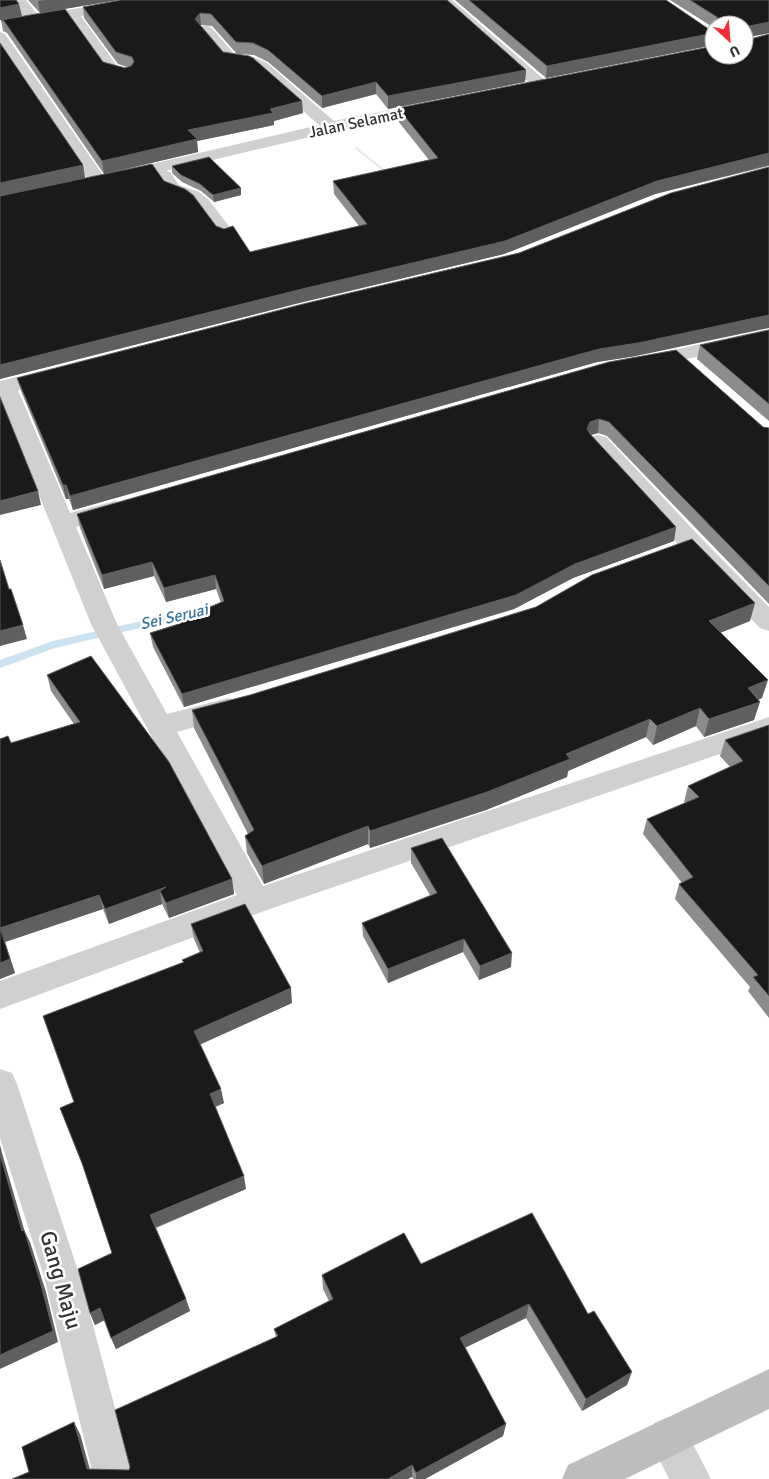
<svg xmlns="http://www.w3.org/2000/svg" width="769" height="1479" viewBox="0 0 769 1479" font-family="Signika,sans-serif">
<rect width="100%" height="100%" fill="#fff"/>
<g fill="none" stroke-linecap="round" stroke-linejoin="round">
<path fill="#cde2f0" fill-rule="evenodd" d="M221 603 226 606 225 608 55 648 0 668V660L53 641Z"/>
<path stroke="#d0d0d0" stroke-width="2" stroke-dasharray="1 1" stroke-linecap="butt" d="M356 148 386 172"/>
<path fill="#d0d0d0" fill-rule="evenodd" d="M11 0H26L38 15 128 0H162L160 3 155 4 81 16 117 66 132 70 134 73 132 76 126 78 106 73 68 19 35 24 28 23Z
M436 0H452L547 82 549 85 547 88H535Z
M206 25 211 27 236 56 254 57 267 63 334 121 435 101 441 103 443 106 441 109 435 111 331 132 166 171 170 172 179 185 199 192 208 199 235 234 233 238 226 240 219 238 196 207 187 200 167 193 155 176 157 173 119 182 113 181 110 177 113 173 319 125 255 69 250 66 225 63 198 30 201 27Z
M0 32 5 34 107 181 104 185 98 186 92 185 89 181 0 48Z
M769 329V341L646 368 639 366 636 362 639 358 646 356Z
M54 368 61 370 65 374 61 378 18 390 70 513 115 501 123 503 127 508 123 513 76 527 117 624 167 714 228 698 238 701 241 708 238 715 177 732 263 886 769 717V737L267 910 0 1009V981L237 895 91 624 0 398V381Z
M598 435 606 437 702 539 769 607V631L760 628 684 551 590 447 587 442 590 437Z
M0 1069 12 1073 17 1084 80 1277 134 1479H94L44 1277 0 1138Z
M668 1417 682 1423 711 1479H669L648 1437 654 1423Z"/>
<path fill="#bdbdbd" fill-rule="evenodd" d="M769 1369V1409L625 1479H562L568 1465Z"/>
</g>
<path fill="#8c8c8c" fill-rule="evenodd" d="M0 0 22 16 12 18 103 62 125 68 127 67 118 64 84 18 83 7 447 0 526 70 525 82 388 109 376 94 322 108 268 62 254 55 237 54 303 113 274 121V125L197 141 198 152 104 174 7 33 3 31 1 20H0ZM201 25 212 26 237 54 223 52 201 26Z
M28 0H118L40 13Z
M455 0H666L710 30 714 31V45L546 78Z
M670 0H769V33L745 38 747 40 769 34V166L655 194 504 254 299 303 0 379V43L83 165 85 178 164 181 216 226 250 252 359 226 334 194 333 181 429 160 398 121V108L714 55 744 25H714V28Z
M172 166 241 195 214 202 201 191 182 182 172 173Z
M519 253 636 356 597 362 73 510 69 499H66L21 391 17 378Z
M769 330V421L697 359 700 345Z
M609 362 763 427 769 428V604L607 436 598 433 591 435 676 527 674 541 573 578 514 609 184 707 153 647 150 633 178 624V621L221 603 216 589 166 602 154 576 104 589 80 528 77 514Z
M750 621 720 633 762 698 758 700 754 720 704 737 696 726 653 745 646 737 568 771 567 777 486 810 370 848 368 844 264 884 247 853 245 836 248 834 194 728 192 710Z
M47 675 232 879 234 894 169 918 162 904 109 924 103 909 5 942 15 973 0 979 11 743 74 724 51 691Z
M769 725V1018L748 991 750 987 675 899 679 884 682 883 643 834 647 819 686 803 684 802 688 786 730 767 720 756 725 740Z
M411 848 511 967 479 980 463 952 388 983 363 936 362 923 430 895 411 863Z
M191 924 292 1003 200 1044 224 1103 215 1107 246 1189 156 1228 186 1299 190 1311 116 1349 104 1320 95 1325 90 1313 112 1253 85 1172 60 1108 74 1102 183 962 182 960 200 953 194 939Z
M421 1264 588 1314 627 1385 582 1411 526 1318 465 1348 506 1424 503 1436 425 1479H413L412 1477 29 1472 80 1434 90 1469 129 1470 276 1337 274 1329 329 1301 323 1289 322 1275Z"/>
<path fill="#5f5f5f" d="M46 0H118L40 13 38 1Z
M19 4 22 16 0 20V8Z
M200 13 201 25 197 31 195 19Z
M769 22V33L744 38 745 27Z
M714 33V45L546 78 547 66Z
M526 70 525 82 388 109V96Z
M376 82V94L322 108V96Z
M302 101 303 113 274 121V125L197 141 198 152 104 174 102 161 188 130Z
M769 153V165L655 194 504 254 299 303 0 379V365L657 181Z
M83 165 85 178 0 196V183Z
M241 188V195L214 202 213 195Z
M769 315V328L636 356 597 362 73 510 70 496 599 349Z
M599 419 598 433 588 436 587 429 590 422Z
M63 485H66L69 499H66Z
M38 491 41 505 0 515V501Z
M676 527 674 541 573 578 514 609 184 707 182 694 575 564Z
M152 562 154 576 104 589 102 575Z
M215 575 216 589 166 602 164 588Z
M755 603 750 621 704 639 709 621Z
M23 625 27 639 0 646V631Z
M768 680 762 698 743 707 748 688Z
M760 702 754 720 704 737 709 719Z
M700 708 696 726 653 745 657 726Z
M650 719 646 737 568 771 567 777 486 810 370 848V831L566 754Z
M368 826V844L264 884 262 866Z
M232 879 234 894 169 918 166 903Z
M166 887 160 891 162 904 109 924 105 909Z
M99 895 103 909 5 942 15 973 0 979V928Z
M464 939 463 952 388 983V969Z
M512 953 511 967 479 980 480 966Z
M291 988 292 1003 197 1046 194 1031Z
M221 1089 224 1103 213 1108 210 1094Z
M0 1145 4 1160 28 1243 22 1231 0 1154Z
M244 1176 246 1189 154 1228 150 1215Z
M24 1230 30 1242 46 1292 58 1342 0 1369V1355Z
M186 1299 190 1311 116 1349 111 1338Z
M529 1304 526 1318 458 1351 460 1338Z
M100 1308 105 1320 95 1325 90 1313Z
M632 1372 627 1385 582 1411 586 1399Z
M74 1422 80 1434 92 1479 87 1469Z
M506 1424 503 1436 425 1479H416V1473Z
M412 1465V1477L408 1479H388Z"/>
<path fill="#1a1a1a" stroke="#5f5f5f" d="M0 0H16L19 4 0 8Z
M121 0H447L526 70 388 96 376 82 322 96 268 50 253 43 236 42 211 14 200 13 195 19 223 52 249 56 253 58 302 101 270 109 273 113 188 130 197 139 102 161 4 21 1 20 65 9 103 62 125 68 131 66 134 62 132 57 116 52 83 7Z
M469 0H666L710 30 714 31V33L547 66Z
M690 0H769V22L745 27 744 38 747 40 769 34V153L657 181 505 241 298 290 0 365V196L152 164 164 181 185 189 193 195 216 226 224 229 233 226 250 252 367 224 333 181 438 158 398 108 714 46V55H744V25H717V17Z
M0 43 83 165 0 183Z
M209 157 241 188 213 195 200 184 181 175 172 166Z
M769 167V315L638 343 599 349 70 496 66 485H63L17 378 303 304 519 253 671 193Z
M769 330V404L700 345Z
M676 350 763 427 769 428V586L609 422 599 419 590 422 587 429 590 434 676 527 575 564 516 595 182 694 150 633 179 624 178 621 224 601 215 575 164 588 152 562 102 575 77 514 609 362Z
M0 397 38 491 0 501Z
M692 539 755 603 709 621 768 680 748 688 760 702 709 719 700 708 657 726 650 719 566 754 570 759 487 792 370 831 368 826 262 866 245 836 254 830 192 710 250 695 536 607 592 575Z
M0 560 9 589H11L23 625 0 631Z
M91 656 169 762 232 879 166 903 160 891 166 887 105 909 99 895 0 928 10 959 0 963V739L8 736 11 743 80 722 47 675Z
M769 725V996L753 977 758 975 679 884 693 877 647 819 699 797 688 786 743 761 725 740Z
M442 838 512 953 480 966 464 939 388 969 362 923 437 893 411 848Z
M245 904 291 988 194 1031 221 1089 210 1094 244 1176 150 1215 186 1299 111 1338 100 1308 90 1313 78 1269 112 1253 82 1163 60 1108 74 1102 43 1016 184 962 182 960 203 951 191 924Z
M0 1154 22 1231 24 1230 40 1281 53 1331 0 1355Z
M532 1213 588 1314 594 1311 632 1372 586 1399 529 1304 460 1338 506 1424 416 1473 412 1465 388 1479H12L29 1472 22 1447 74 1422 87 1469 129 1470 130 1467 115 1410 278 1336 274 1329 333 1299 322 1275 404 1233 421 1264Z"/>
<g text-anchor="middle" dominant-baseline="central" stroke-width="5" stroke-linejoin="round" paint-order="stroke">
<g font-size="16" fill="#333" stroke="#fff">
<text transform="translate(356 123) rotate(-12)">Jalan Selamat</text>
</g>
<g font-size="16" font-style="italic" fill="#38759d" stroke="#fff">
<text transform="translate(174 617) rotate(-13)">Sei Seruai</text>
</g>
<g font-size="22" fill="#333" stroke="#fff">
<text transform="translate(61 1280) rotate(74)">Gang Maju</text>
</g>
</g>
<g transform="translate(729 40) rotate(154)"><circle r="24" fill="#ffffff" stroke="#adadad"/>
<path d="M0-4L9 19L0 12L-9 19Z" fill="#f32c37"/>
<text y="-8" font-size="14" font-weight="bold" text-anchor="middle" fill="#333333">U</text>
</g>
</svg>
